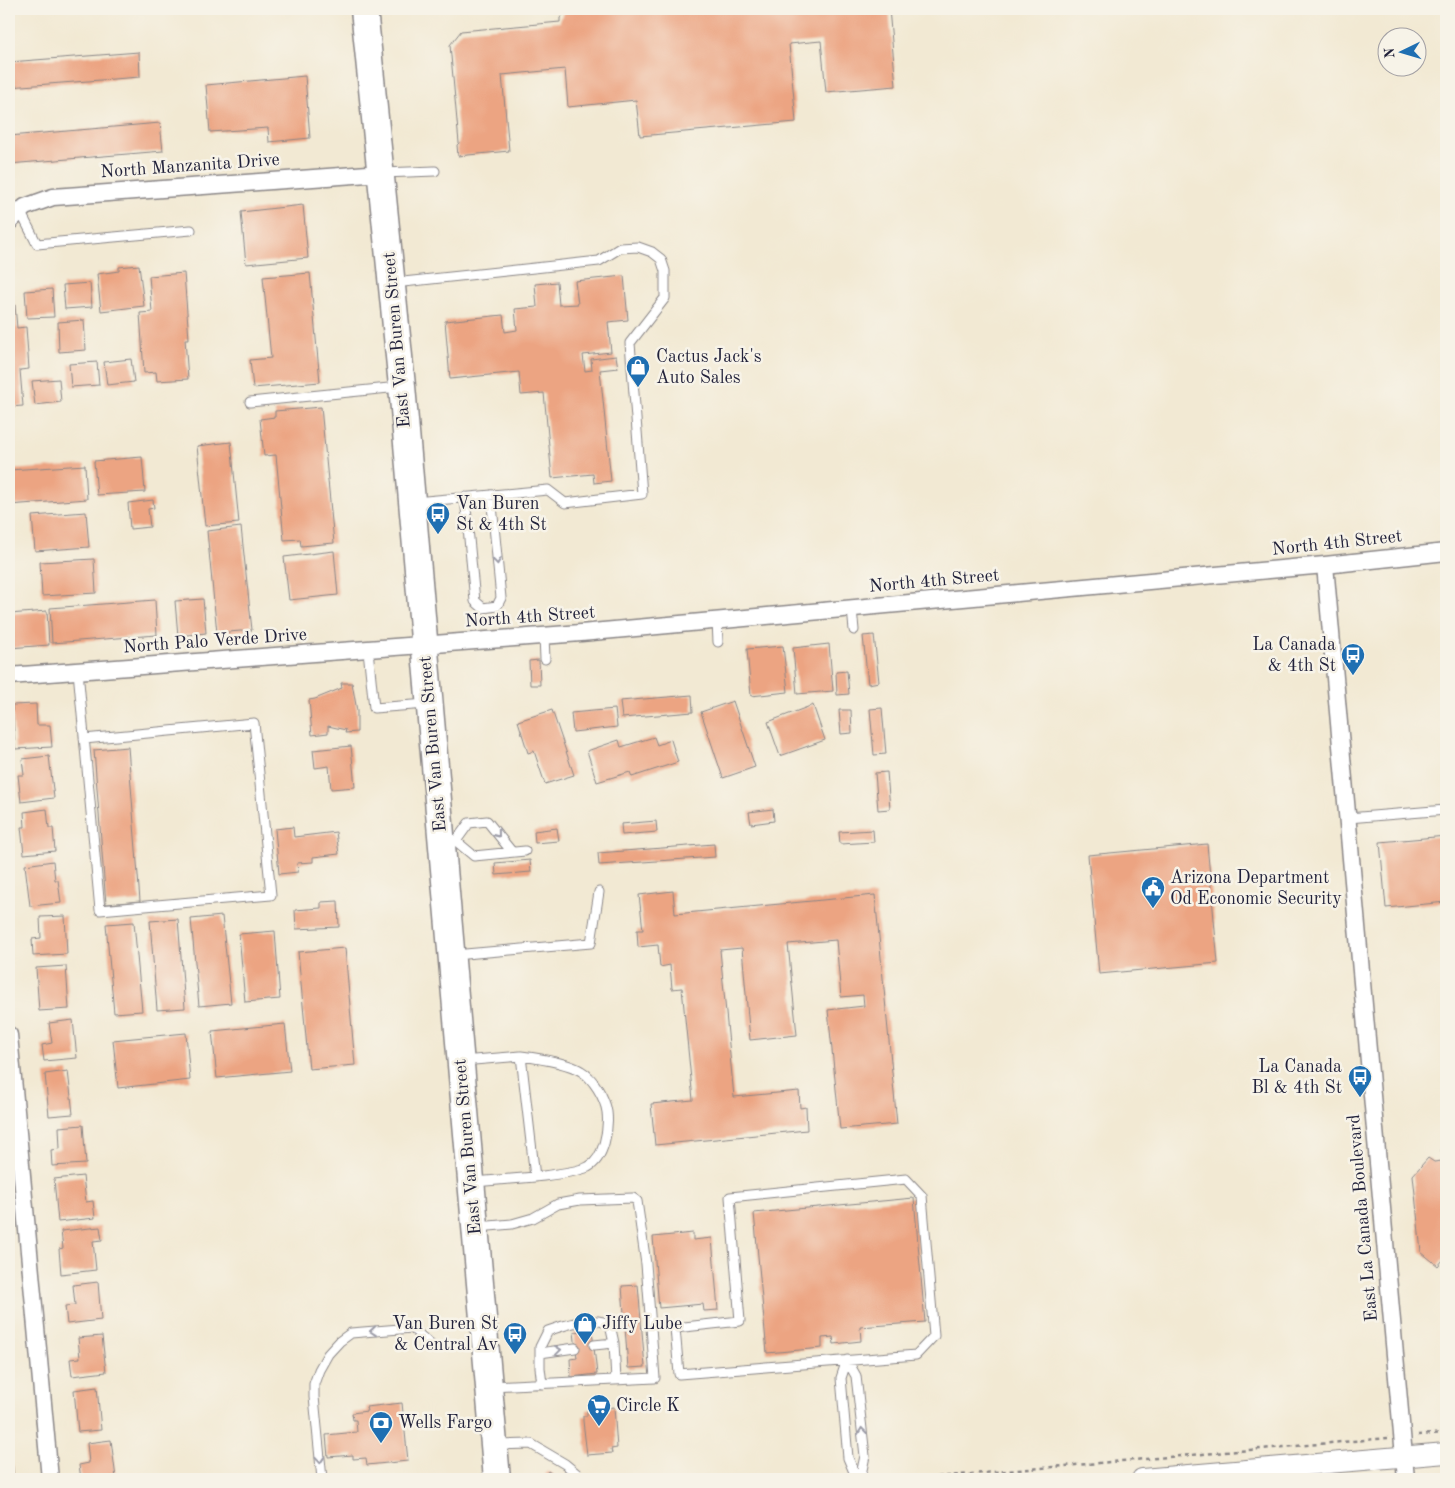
<svg xmlns="http://www.w3.org/2000/svg" width="1455" height="1488" viewBox="0 0 1455 1488" font-family="'Old Standard TT',serif">
<rect width="100%" height="100%" fill="#f7f3e8"/>
<filter id="ink" filterUnits="userSpaceOnUse"><feTurbulence type="fractalNoise" baseFrequency=".02" numOctaves="2"/><feDisplacementMap in="SourceGraphic" scale="10" xChannelSelector="R" yChannelSelector="G"/><feConvolveMatrix kernelMatrix="1 2 1 2 8 2 1 2 1" color-interpolation-filters="sRGB"/></filter>
<filter id="wash" filterUnits="userSpaceOnUse"><feTurbulence type="fractalNoise" baseFrequency=".0096" numOctaves="4" result="noise"/><feDisplacementMap in="SourceGraphic" scale="20" xChannelSelector="R" yChannelSelector="G"/><feGaussianBlur stdDeviation="1.12" result="paint"/><feColorMatrix in="noise" values="0 0 0 0 0 0 0 0 0 0 0 0 0 0 0 0 0 1.4 0 .05"/><feComposite in="paint" operator="in"/></filter>
<g filter="url(#wash)">
<rect width="100%" height="100%" fill="#f2e9d3"/>
<g id="blocks">
<path fill="#eca482" d="M568 9H626L630 12 655 9H889L896 86 826 92 821 41 789 44 796 122 640 136 636 100 568 107 565 69 502 75 509 151 458 156 457 145 459 143 450 45 461 31 560 22V18Z
M139 52 140 77 9 87V62Z
M305 76 310 138 269 142 268 128 210 132 206 85Z
M160 123 163 151 9 164V136Z
M303 205 308 258 246 264 241 212Z
M139 265 144 306 101 311 97 274 119 271V267Z
M184 273 189 339H185L188 379 157 381 156 372 144 373 140 313 152 312 149 276Z
M310 273 320 382 253 388 250 360 271 358 263 277Z
M624 276 628 320 608 322 611 352 583 355 585 371 592 370 591 359 616 356 618 368 600 370 611 481 594 483 593 474 552 478 544 393 521 395 519 372 450 379 445 321 503 315 505 332 517 330 515 309 537 307 535 284 557 282 559 305 578 304 575 281Z
M90 283 92 307 65 309 63 285Z
M52 289 54 317 27 318 25 291Z
M15 305 17 328 26 327 29 369 20 370 23 406 9 407V306Z
M84 320 86 350 59 352 58 322Z
M131 359 134 382 107 385 104 362Z
M97 362 99 385 71 387 69 364Z
M59 379 61 402 35 405 32 381Z
M321 407 334 543 301 546 300 539 284 540 276 455 264 456 260 419 275 417V411Z
M231 442 239 523 205 526 197 446Z
M142 457 145 492 97 495 94 461Z
M85 465 87 499 9 505V470Z
M153 500 154 508 148 509 150 527 130 529 128 503Z
M86 512 89 547 35 551 32 516Z
M241 527 252 630 217 633 207 531Z
M334 551 338 595 289 600 284 557Z
M94 559 96 593 42 596 40 562Z
M203 599 206 633 178 636 175 601Z
M155 600 157 635 52 643 50 608Z
M47 611 49 645 9 648V614Z
M874 635 879 682 868 684 863 636Z
M829 644 833 691 797 694 793 648Z
M783 646 788 692 751 696 747 649Z
M539 660 540 685H530L529 661Z
M847 671 849 694 837 695 836 672Z
M341 683H352L357 711V732L345 733 346 730 328 726V733L312 735 309 700 315 699 342 688Z
M692 695 693 712 622 718 620 701Z
M733 701 755 767 723 778 701 712Z
M36 704 37 725H50L52 747 15 749 12 705Z
M813 705 825 740 780 756 768 722Z
M882 708 886 754 874 755 870 709Z
M615 709 617 727 573 732 571 713Z
M552 710 574 775 545 784 534 751 528 753 518 721Z
M839 710H851L852 733 841 734Z
M654 737 657 745 671 740 678 762 632 777 630 772 597 782 587 751 619 740 621 747Z
M351 746 355 787 331 789 329 766 315 768 313 750Z
M128 747 140 901 106 904 94 750Z
M49 756 54 798 21 802 18 775H24L22 759Z
M887 772 890 809 878 810 875 773Z
M47 809 49 828H53L55 851 24 854 21 827H25L24 812Z
M773 809 774 821 751 824 749 812Z
M656 821 657 832 622 835 621 824Z
M293 827 294 837 336 832 339 854 313 857V862L297 863 298 872 279 874 275 829Z
M557 828 559 841 535 843 534 831Z
M873 830 874 842 840 844 839 832Z
M1446 836V902L1386 908 1380 842Z
M714 844 715 857 599 865 598 853Z
M1207 844 1218 963 1099 974 1088 855Z
M530 860 531 872 496 875 495 863Z
M53 861 55 880H58L61 903 30 906 25 865Z
M673 891 675 914 875 895 897 1124 840 1129 828 1010 864 1006 863 995 841 997 836 940 788 944 797 1035 750 1040 742 948 720 950 734 1097 799 1091 800 1108 806 1107 807 1130 655 1145 651 1104 693 1100 682 988 672 989 670 965 660 967 658 945 638 947 637 930H643L639 895Z
M338 901 339 927 296 929 295 910 321 908V902Z
M65 916 67 954 33 956 32 939 41 938 40 917Z
M222 916 231 1003 199 1006 191 919Z
M178 919 185 1008 157 1010 150 921Z
M134 922 142 1011 114 1013 106 924Z
M275 931 280 999 245 1002 239 934Z
M345 948 355 1065 309 1069 298 952Z
M66 966 69 1009 39 1011 36 968Z
M73 1020 77 1058 44 1061 42 1045 52 1043 49 1023Z
M285 1024 290 1071 217 1078 212 1031Z
M186 1033 190 1080 118 1088 113 1040Z
M68 1071 73 1114 49 1116 45 1074Z
M83 1125 86 1164 52 1166 51 1150 60 1149 59 1127Z
M1441 1146H1446V1262L1443 1260 1438 1266 1421 1252 1413 1175 1428 1158 1434 1162 1442 1161Z
M83 1176 86 1202 93 1201 95 1218 58 1222 54 1179Z
M914 1198 925 1322 860 1327 861 1341 834 1344 833 1337 822 1338V1348L767 1353 754 1213Z
M100 1227 102 1240 93 1241 96 1270 61 1274 59 1249 63 1248 61 1231Z
M693 1233V1240L712 1238 718 1310 704 1311 703 1304 659 1308 653 1237Z
M98 1282 101 1320 67 1324 65 1306 75 1305 73 1285Z
M638 1285 645 1367 628 1368 622 1286Z
M592 1330 597 1374 571 1377 570 1359 577 1358 574 1332Z
M102 1336 106 1372 72 1376 70 1359 80 1358 78 1338Z
M97 1387 101 1430 78 1432 74 1390Z
M402 1403 408 1461 367 1465 366 1458 353 1459V1455L328 1457 326 1435 357 1432 356 1420H353L352 1413 367 1411 366 1407Z
M614 1407 617 1448 611 1449 612 1453 587 1455 583 1421V1416H587V1410Z
M111 1440 116 1478 81 1479 79 1465 89 1463 87 1443Z
M11 1451 14 1479H9V1452Z
M548 1471 560 1479H542Z"/>
</g>
</g>
<g filter="url(#ink)">
<use href="#blocks" fill-opacity="0" stroke="#8a8687" stroke-width="1"/>
<g fill="none" stroke-linecap="round" stroke-linejoin="round">
<g stroke="#8a8687" stroke-width="11">
<path id="service" d="M383 173 435 171
M20 211 37 244 191 230
M394 283 599 261 620 248 638 247 652 252 661 259 665 271V298L630 343 642 494 565 503 548 490 415 502
M250 402 399 387
M465 497 475 601 483 608 497 606 501 598 491 495
M852 609 854 630
M717 621 718 642
M544 636 545 659
M368 650 374 708 427 704
M78 671 100 910 271 895 254 723 84 739
M1348 818 1446 810
M512 852 487 821 469 823 456 841 474 856 525 851
M454 955 591 943 599 892
M521 1056C536 1058 568 1063 581 1071 593 1078 605 1098 607 1112 609 1129 604 1159 588 1167 574 1173 550 1175 535 1177
M462 1061 521 1056 535 1177 474 1182
M906 1179 922 1196 934 1336 916 1355 679 1374 675 1328 740 1321 730 1197Z
M478 1227 512 1224 533 1218 558 1204 580 1200 633 1198 637 1201 646 1264 655 1378 491 1386
M594 1345 614 1343
M540 1353 575 1348
M542 1384 540 1368V1347L548 1331C564 1325 595 1315 610 1325L614 1343 616 1380
M497 1445 531 1444 565 1464 583 1479
M322 1479 314 1397V1384L319 1370 328 1354 340 1341 351 1333 412 1328 432 1346
M857 1479 848 1458 841 1378 847 1360 856 1376 865 1456 860 1479"/>
</g>
<g stroke="#8a8687" stroke-width="19">
<path id="minor" d="M9 222 25 207 53 197 382 173
M1325 565 1406 1479
M9 676 581 633 1325 565 1446 552
M9 1035 50 1479"/>
</g>
<g stroke="#8a8687" stroke-width="22">
<path id="tertiary" d="M1142 1479 1446 1453"/>
</g>
<g stroke="#8a8687" stroke-width="29">
<path id="primary" d="M364 9 402 386 497 1479"/>
</g>
<path stroke="#8a8687" stroke-width="2.5" stroke-dasharray="4 4" stroke-linecap="butt" d="M1418 1435 1446 1433
M1420 1475 1446 1473
M914 1479 1388 1438
M1374 1479 1390 1478"/>
<use href="#service" stroke="#fff" stroke-width="9"/>
<use href="#minor" stroke="#fff" stroke-width="16"/>
<use href="#tertiary" stroke="#fff" stroke-width="20"/>
<use href="#primary" stroke="#fff" stroke-width="26"/>
</g>
<defs><path id="oneway-chevron" d="M-2-3.5L2.5 0L-2 3.5" fill="none" stroke-width="1.6" stroke-linecap="round" stroke-linejoin="round" transform="scale(1.25)"/></defs>
<g stroke="#9c9ca7">
<use href="#oneway-chevron" transform="translate(497 561) rotate(84)"/>
<use href="#oneway-chevron" transform="translate(497 834) rotate(51)"/>
<use href="#oneway-chevron" transform="translate(373 1331) rotate(175)"/>
<use href="#oneway-chevron" transform="translate(558 1350) rotate(-7)"/>
<use href="#oneway-chevron" transform="translate(862 1431) rotate(-97)"/>
<use href="#oneway-chevron" transform="translate(320 1460) rotate(85)"/>
</g>
</g>
<defs>
<g id="shop-pin" transform="scale(1.25)"><path d="M0 17L-7.5 6A9.5 9.5 0 1 1 7.5 6Z" fill="#1f6fb2" stroke="#f7f3e8"/><path d="M-5-2.5h2.3a2.7 3.5 0 0 1 5.4 0H5L5.5 6h-11ZM-1.5-2.5h3a1.5 2.3 0 0 0-3 0Z" fill="#fff"/></g>
<g id="bus-pin" transform="scale(1.25)"><path d="M0 17L-7.5 6A9.5 9.5 0 1 1 7.5 6Z" fill="#1f6fb2" stroke="#f7f3e8"/><path d="M-5-6H5V4H4V6H2V4H-2V6H-4V4H-5ZM-3.5-4V0h7V-4ZM-3.5 1.2v1.5H-2V1.2ZM2 1.2v1.5H3.5V1.2Z" fill="#fff"/></g>
<g id="civic-pin" transform="scale(1.25)"><path d="M0 17L-7.5 6A9.5 9.5 0 1 1 7.5 6Z" fill="#1f6fb2" stroke="#f7f3e8"/><path d="M-.6-6.5H3V-4.5H.6V-3L4-1V1h2V6H-6V1h2V-1L-.6-3ZM-1.2 2.5V6h2.4V2.5Z" fill="#fff"/></g>
<g id="supermarket-pin" transform="scale(1.25)"><path d="M0 17L-7.5 6A9.5 9.5 0 1 1 7.5 6Z" fill="#1f6fb2" stroke="#f7f3e8"/><path d="M-6-5.5h2.5l.6 2H6L4.5 2H-2.5L-4.4-4H-6ZM-1.5 3.2a1.3 1.3 0 1 0 .1 0ZM3 3.2a1.3 1.3 0 1 0 .1 0Z" fill="#fff"/></g>
<g id="bank-pin" transform="scale(1.25)"><path d="M0 17L-7.5 6A9.5 9.5 0 1 1 7.5 6Z" fill="#1f6fb2" stroke="#f7f3e8"/><path d="M-6-4H6V4H-6ZM0-2.3a2.3 2.3 0 1 0 0 4.6a2.3 2.3 0 1 0 0-4.6Z" fill="#fff"/></g>
</defs>
<g fill-rule="evenodd">
<use href="#shop-pin" x="638" y="367"/>
<use href="#bus-pin" x="438" y="514"/>
<use href="#bus-pin" x="1353" y="655"/>
<use href="#civic-pin" x="1153" y="888"/>
<use href="#bus-pin" x="1360" y="1077"/>
<use href="#shop-pin" x="585" y="1324"/>
<use href="#bus-pin" x="515" y="1334"/>
<use href="#supermarket-pin" x="599" y="1406"/>
<use href="#bank-pin" x="381" y="1423"/>
</g>
<g text-anchor="middle" dominant-baseline="central" stroke-width="5" stroke-linejoin="round" paint-order="stroke">
<g font-size="18" fill="#22223b" stroke="#f7f3e8">
<text transform="translate(190 166) rotate(-4)">North Manzanita Drive</text>
<text transform="translate(397 340) rotate(-95)">East Van Buren Street</text>
<text transform="translate(1337 543) rotate(-6)">North 4th Street</text>
<text transform="translate(934 581) rotate(-5)">North 4th Street</text>
<text transform="translate(530 617) rotate(-4)">North 4th Street</text>
<text transform="translate(215 641) rotate(-4)">North Palo Verde Drive</text>
<text transform="translate(433 744) rotate(-95)">East Van Buren Street</text>
<text transform="translate(468 1147) rotate(-95)">East Van Buren Street</text>
<text transform="translate(1363 1218) rotate(-95)">East La Canada Boulevard</text>
</g>
<g font-size="18" fill="#22223b" stroke="#f7f3e8" text-anchor="start">
<text x="656" y="357">Cactus Jack's<tspan x="656" dy="21">Auto Sales</tspan></text>
<text x="456" y="504">Van Buren<tspan x="456" dy="21">St &amp; 4th St</tspan></text>
<text x="1336" y="645" text-anchor="end">La Canada<tspan x="1336" dy="21">&amp; 4th St</tspan></text>
<text x="1170" y="878">Arizona Department<tspan x="1170" dy="21">Od Economic Security</tspan></text>
<text x="1342" y="1067" text-anchor="end">La Canada<tspan x="1342" dy="21">Bl &amp; 4th St</tspan></text>
<text x="498" y="1324" text-anchor="end">Van Buren St<tspan x="498" dy="21">&amp; Central Av</tspan></text>
<text x="602" y="1324">Jiffy Lube</text>
<text x="616" y="1406">Circle K</text>
<text x="398" y="1423">Wells Fargo</text>
</g>
</g>
<rect width="1455" height="1488" fill="none" stroke="#f7f3e8" stroke-width="30"/>
<g transform="translate(1402 52) rotate(265)"><circle r="24" fill="#f7f3e8" stroke="#a29fa3"/>
<path d="M0-4L9 19L0 12L-9 19Z" fill="#1f6fb2"/>
<text y="-8" font-size="14" font-weight="bold" text-anchor="middle" fill="#22223b">N</text>
</g>
</svg>
